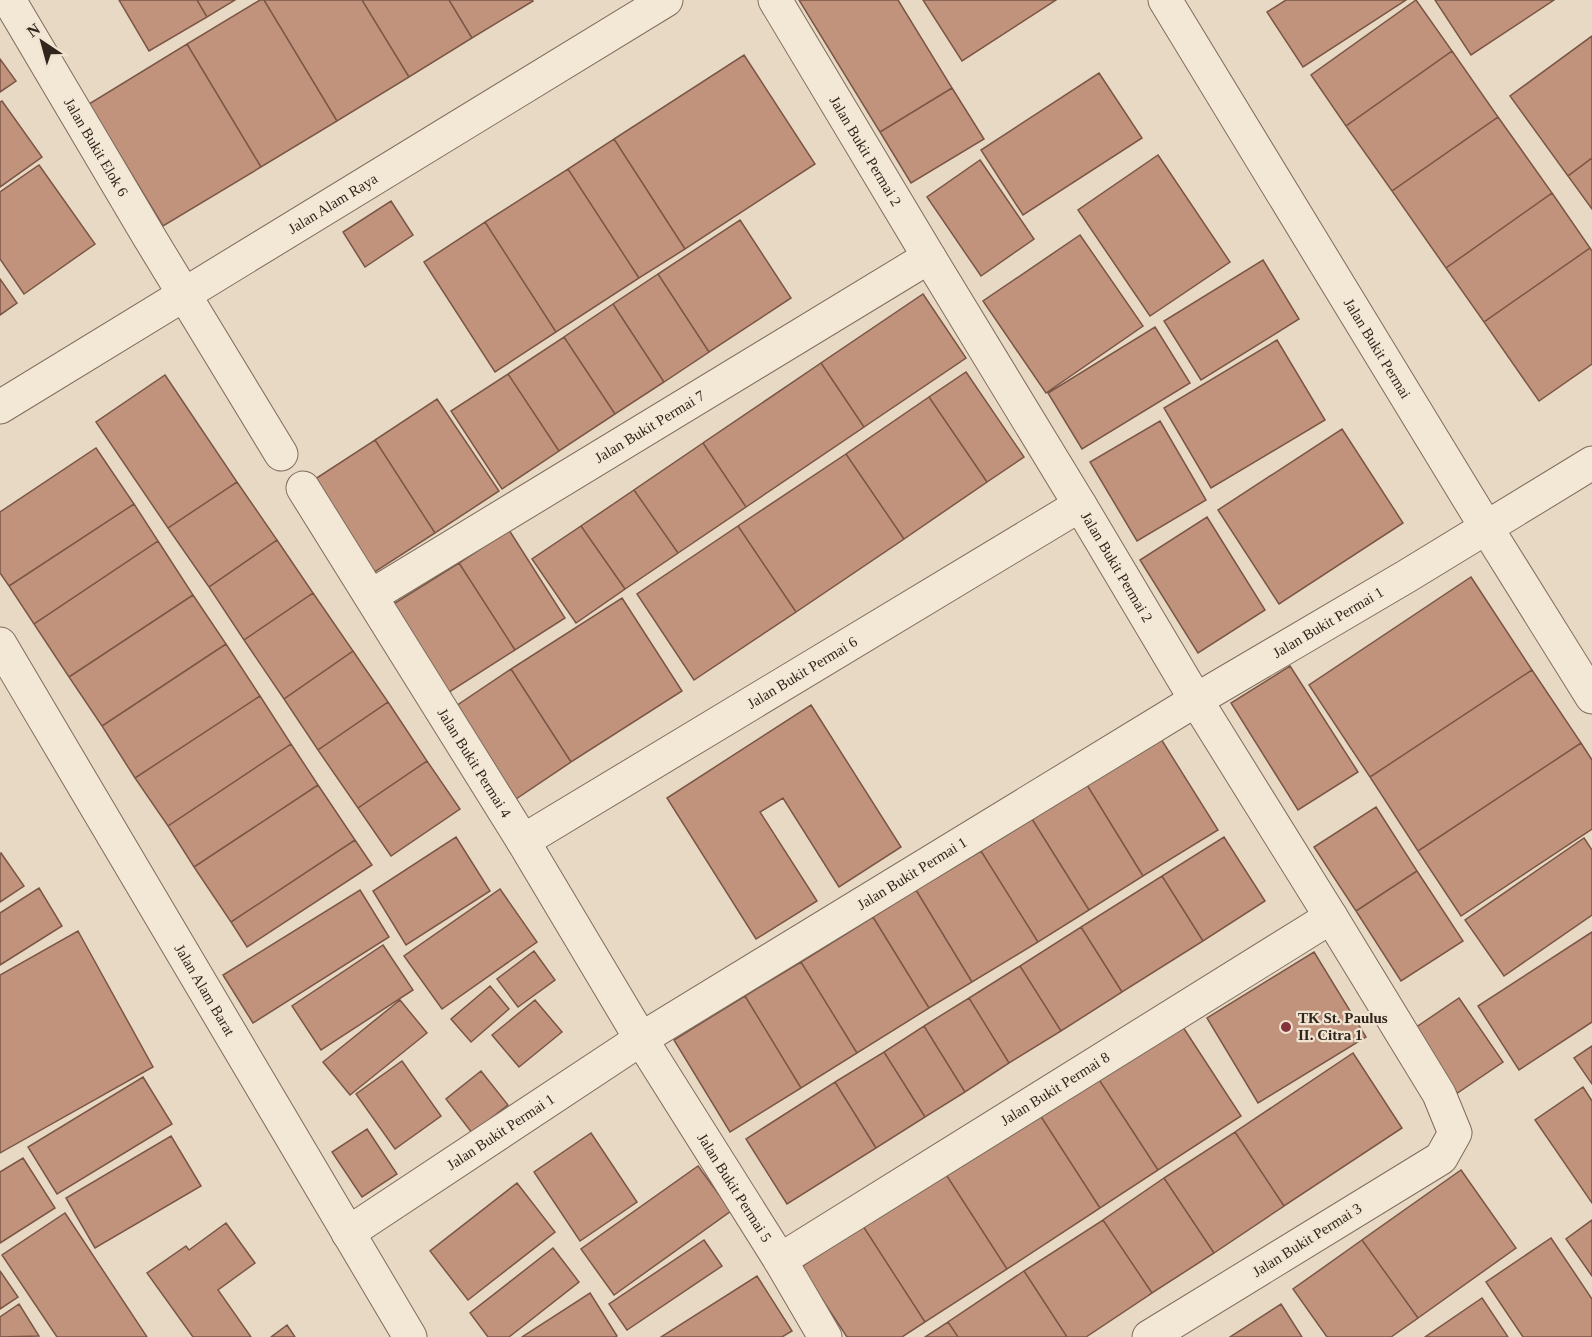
<svg xmlns="http://www.w3.org/2000/svg" width="1592" height="1337" viewBox="0 0 1592 1337" font-family="Georgia,serif">
<rect width="100%" height="100%" fill="#e7d9c3"/>
<path fill="#c1937d" stroke="#7b5645" stroke-width="1.5" d="M119 0H197L207 17 149 51Z
M197 0H235L207 17Z
M260 0H264L337 121 261 167 187 44Z
M264 0H362L409 77 337 121Z
M362 0H449L472 38 409 77Z
M449 0H532L533 1 472 38Z
M799 0H898L952 88 880 132Z
M923 0H1056L962 61Z
M1286 0H1406L1303 67 1267 12Z
M1416 0 1452 51 1346 126 1311 75Z
M1435 0H1554L1471 55Z
M1592 36V158L1568 176 1510 96Z
M187 44 261 167 163 226 89 104Z
M1452 51 1498 117 1392 191 1346 126Z
M744 55 815 164 685 249 614 139Z
M0 59 16 81 0 92Z
M1099 73 1142 138 1023 215 981 150Z
M952 88 984 139 911 183 880 132Z
M2 101 42 157 0 187V102Z
M1498 117 1552 193 1446 268 1392 191Z
M614 139 685 249 639 278 568 169Z
M1158 155 1230 262 1150 316 1078 210Z
M1592 158V209L1568 176Z
M980 160 1034 239 981 276 927 197Z
M39 165 95 244 24 294 0 259V192Z
M568 169 639 278 556 332 485 222Z
M1552 193 1590 248 1484 322 1446 268Z
M391 201 413 235 365 267 343 232Z
M740 220 791 298 709 352 658 274Z
M485 222 556 332 495 372 424 262Z
M1080 235 1143 326 1046 393 983 301Z
M1590 248 1592 251V364L1539 401 1484 322Z
M1263 260 1299 319 1201 380 1164 321Z
M658 274 709 352 664 382 613 304Z
M0 279 17 303 0 315Z
M923 294 966 358 864 427 821 363Z
M613 304 664 382 615 414 564 337Z
M1155 327 1190 383 1082 449 1048 393Z
M564 337 615 414 559 451 508 374Z
M1277 340 1325 420 1211 488 1164 408Z
M821 363 864 427 746 507 703 443Z
M966 372 1024 457 987 482 929 397Z
M508 374 559 451 502 489 451 411Z
M165 375 237 482 168 528 96 422Z
M929 397 987 482 904 539 846 454Z
M437 399 499 491 435 533 375 440Z
M1160 421 1206 500 1137 541 1090 462Z
M1342 429 1403 523 1279 604 1218 510Z
M375 440 435 533 370 575 309 483Z
M703 443 746 507 678 553 634 490Z
M96 448 134 504 9 586 0 573V512Z
M846 454 904 539 796 612 738 526Z
M237 482 277 540 209 587 168 528Z
M634 490 678 553 625 589 581 526Z
M134 504 158 541 34 624 9 586Z
M1207 517 1265 610 1198 653 1140 560Z
M581 526 625 589 576 623 532 559Z
M738 526 796 612 694 680 637 594Z
M509 530 565 618 515 650 459 563Z
M277 540 313 593 244 640 209 587Z
M158 541 193 595 69 677 34 624Z
M459 563 515 650 443 696 387 608Z
M1471 577 1532 670 1370 777 1309 685Z
M313 593 353 651 284 699 244 640Z
M193 595 226 644 102 726 69 677Z
M622 598 682 691 571 762 511 669Z
M226 644 260 696 135 778 102 726Z
M353 651 388 702 318 750 284 699Z
M1290 666 1358 772 1298 810 1231 703Z
M511 669 571 762 516 799 456 706Z
M1532 670 1581 743 1418 851 1370 777Z
M260 696 291 744 168 826 135 778Z
M388 702 427 761 358 808 318 750Z
M811 705 901 847 839 887 783 798 760 812 817 901 756 939 667 798Z
M1161 739 1218 830 1143 876 1087 785Z
M1581 743 1592 760V829L1461 916 1418 851Z
M291 744 318 785 194 867 168 826Z
M427 761 460 809 391 856 358 808Z
M318 785 355 840 231 922 194 867Z
M1087 785 1143 876 1089 910 1032 819Z
M1376 807 1417 871 1356 911 1314 847Z
M1032 819 1089 910 1038 942 981 851Z
M456 837 490 891 406 945 373 891Z
M1224 837 1265 901 1203 941 1162 876Z
M1584 838 1592 850V915L1504 976 1465 920Z
M355 840 372 865 247 947 231 922Z
M981 851 1038 942 972 982 916 890Z
M1 853 24 886 0 902V854Z
M1417 871 1463 941 1401 981 1356 911Z
M1162 876 1203 941 1122 992 1081 927Z
M39 888 62 926 0 965V913Z
M500 889 537 942 442 1009 404 956Z
M360 890 389 937 253 1023 223 975Z
M916 890 972 982 929 1008 873 917Z
M873 917 929 1008 857 1053 801 962Z
M1081 927 1122 992 1061 1031 1020 966Z
M78 931 153 1067 0 1153V975Z
M1592 932V1022L1519 1070 1478 1006Z
M383 945 413 990 321 1050 292 1006Z
M534 951 555 980 518 1007 497 979Z
M1314 952 1366 1037 1258 1103 1207 1018Z
M801 962 857 1053 801 1088 745 996Z
M1020 966 1061 1031 1009 1063 969 998Z
M490 986 509 1009 471 1042 451 1019Z
M745 996 801 1088 730 1132 674 1040Z
M969 998 1009 1063 965 1092 924 1026Z
M1459 998 1503 1062 1456 1094 1412 1030Z
M400 1000 427 1033 350 1095 323 1062Z
M535 1000 562 1032 519 1067 492 1035Z
M1179 1021 1241 1116 1158 1170 1096 1075Z
M924 1026 965 1092 925 1117 884 1052Z
M1592 1046V1084L1574 1058Z
M884 1052 925 1117 876 1148 835 1082Z
M1353 1053 1402 1128 1284 1206 1235 1132Z
M402 1061 441 1116 395 1149 356 1094Z
M481 1071 508 1105 472 1133 446 1099Z
M1096 1075 1158 1170 1100 1208 1038 1112Z
M143 1077 172 1124 57 1194 28 1147Z
M835 1082 876 1148 787 1204 746 1139Z
M1583 1087 1592 1101V1203L1535 1120Z
M1038 1112 1100 1208 1007 1269 945 1173Z
M367 1129 397 1174 362 1197 332 1152Z
M1235 1132 1284 1206 1214 1253 1164 1178Z
M591 1133 637 1202 580 1241 534 1172Z
M171 1136 201 1186 95 1248 66 1198Z
M23 1158 55 1208 0 1243V1172Z
M698 1166 731 1211 614 1295 581 1249Z
M1461 1170 1516 1248 1418 1318 1362 1240Z
M945 1173 1007 1269 925 1322 863 1226Z
M1164 1178 1214 1253 1152 1293 1103 1220Z
M517 1183 555 1232 468 1300 430 1251Z
M65 1213 147 1337H57L2 1255Z
M1103 1220 1152 1293 1086 1337H1067L1024 1271Z
M1592 1220V1276L1566 1239Z
M226 1223 255 1263 218 1290 251 1337H193L147 1273 186 1246 189 1250Z
M863 1226 925 1322 902 1337H847L801 1267Z
M1551 1238 1592 1299V1337H1523L1486 1282Z
M704 1240 722 1266 627 1330 609 1304Z
M1362 1240 1418 1318 1391 1337H1327L1293 1289Z
M553 1248 579 1282 509 1337H488L470 1313Z
M0 1271 18 1297 0 1309Z
M1024 1271 1067 1337H958L948 1322Z
M757 1276 792 1331 782 1337H661Z
M590 1293 617 1336 615 1337H522Z
M1482 1298 1508 1337H1425Z
M19 1304 39 1336 0 1337V1317Z
M1281 1304 1302 1337H1230Z
M948 1322 958 1337H925Z
M287 1325 295 1337H271Z"/>
<g fill="none" stroke-linecap="round" stroke-linejoin="round">
<g stroke="#7f6c5c" stroke-width="35">
<g id="minor">
<path id="s1" d="M9 0 148 235 281 454"/>
<path id="s2" d="M775 0 929 257 1080 505 1196 700 1331 917 1439 1094 1455 1133 1441 1158 1149 1337"/>
<path id="s3" d="M1165 0 1486 527 1592 697"/>
<path id="s4" d="M0 407 666 0"/>
<path id="s5" d="M303 488 523 841 641 1039 780 1260 825 1337"/>
<path id="s6" d="M371 596 929 257"/>
<path id="s7" d="M0 644 410 1337"/>
<path id="s8" d="M523 841 1080 505"/>
<path id="s9" d="M348 1233 641 1039 1196 700 1407 576 1592 463"/>
<path id="s10" d="M780 1260 1331 917"/>
</g>
</g>
<use href="#minor" stroke="#f3e7d5" stroke-width="33"/>
</g>
<circle fill="#86343c" stroke="#f0e4d1" stroke-width="2" cx="1286" cy="1027" r="6"/>
<g text-anchor="middle" dominant-baseline="central" stroke-width="4.5" stroke-linejoin="round" paint-order="stroke">
<g font-size="15" fill="#31261e" stroke="#f0e4d1">
<text stroke="none"><textPath href="#s1" startOffset="171">Jalan Bukit Elok 6</textPath></text>
<text stroke="none"><textPath href="#s2" startOffset="176">Jalan Bukit Permai 2</textPath></text>
<text stroke="none"><textPath href="#s4" startOffset="390">Jalan Alam Raya</textPath></text>
<text stroke="none"><textPath href="#s3" startOffset="408">Jalan Bukit Permai</textPath></text>
<text stroke="none"><textPath href="#s6" startOffset="326">Jalan Bukit Permai 7</textPath></text>
<text stroke="none"><textPath href="#s2" startOffset="662">Jalan Bukit Permai 2</textPath></text>
<text stroke="none"><textPath href="#s9" startOffset="1155">Jalan Bukit Permai 1</textPath></text>
<text stroke="none"><textPath href="#s8" startOffset="326">Jalan Bukit Permai 6</textPath></text>
<text stroke="none"><textPath href="#s5" startOffset="324">Jalan Bukit Permai 4</textPath></text>
<text stroke="none"><textPath href="#s9" startOffset="669">Jalan Bukit Permai 1</textPath></text>
<text stroke="none"><textPath href="#s7" startOffset="402">Jalan Alam Barat</textPath></text>
<text stroke="none"><textPath href="#s10" startOffset="324">Jalan Bukit Permai 8</textPath></text>
<text stroke="none"><textPath href="#s9" startOffset="183">Jalan Bukit Permai 1</textPath></text>
<text stroke="none"><textPath href="#s5" startOffset="822">Jalan Bukit Permai 5</textPath></text>
<text transform="translate(1307 1240) rotate(-32)">Jalan Bukit Permai 3</text>
</g>
<g font-size="15" font-weight="bold" fill="#31261e" stroke="#f0e4d1" text-anchor="start">
<text x="1298" y="1018">TK St. Paulus<tspan x="1298" dy="17">II. Citra 1</tspan></text>
</g>
</g>
<g transform="translate(42 42) rotate(324)" stroke="#f0e4d1" stroke-width="4.5" paint-order="stroke">
<path d="M0-4.5L10 22L0 15L-10 22Z" fill="#31261e"/>
<text y="-9" font-size="16" font-weight="bold" text-anchor="middle" fill="#31261e">N</text>
</g>
</svg>
